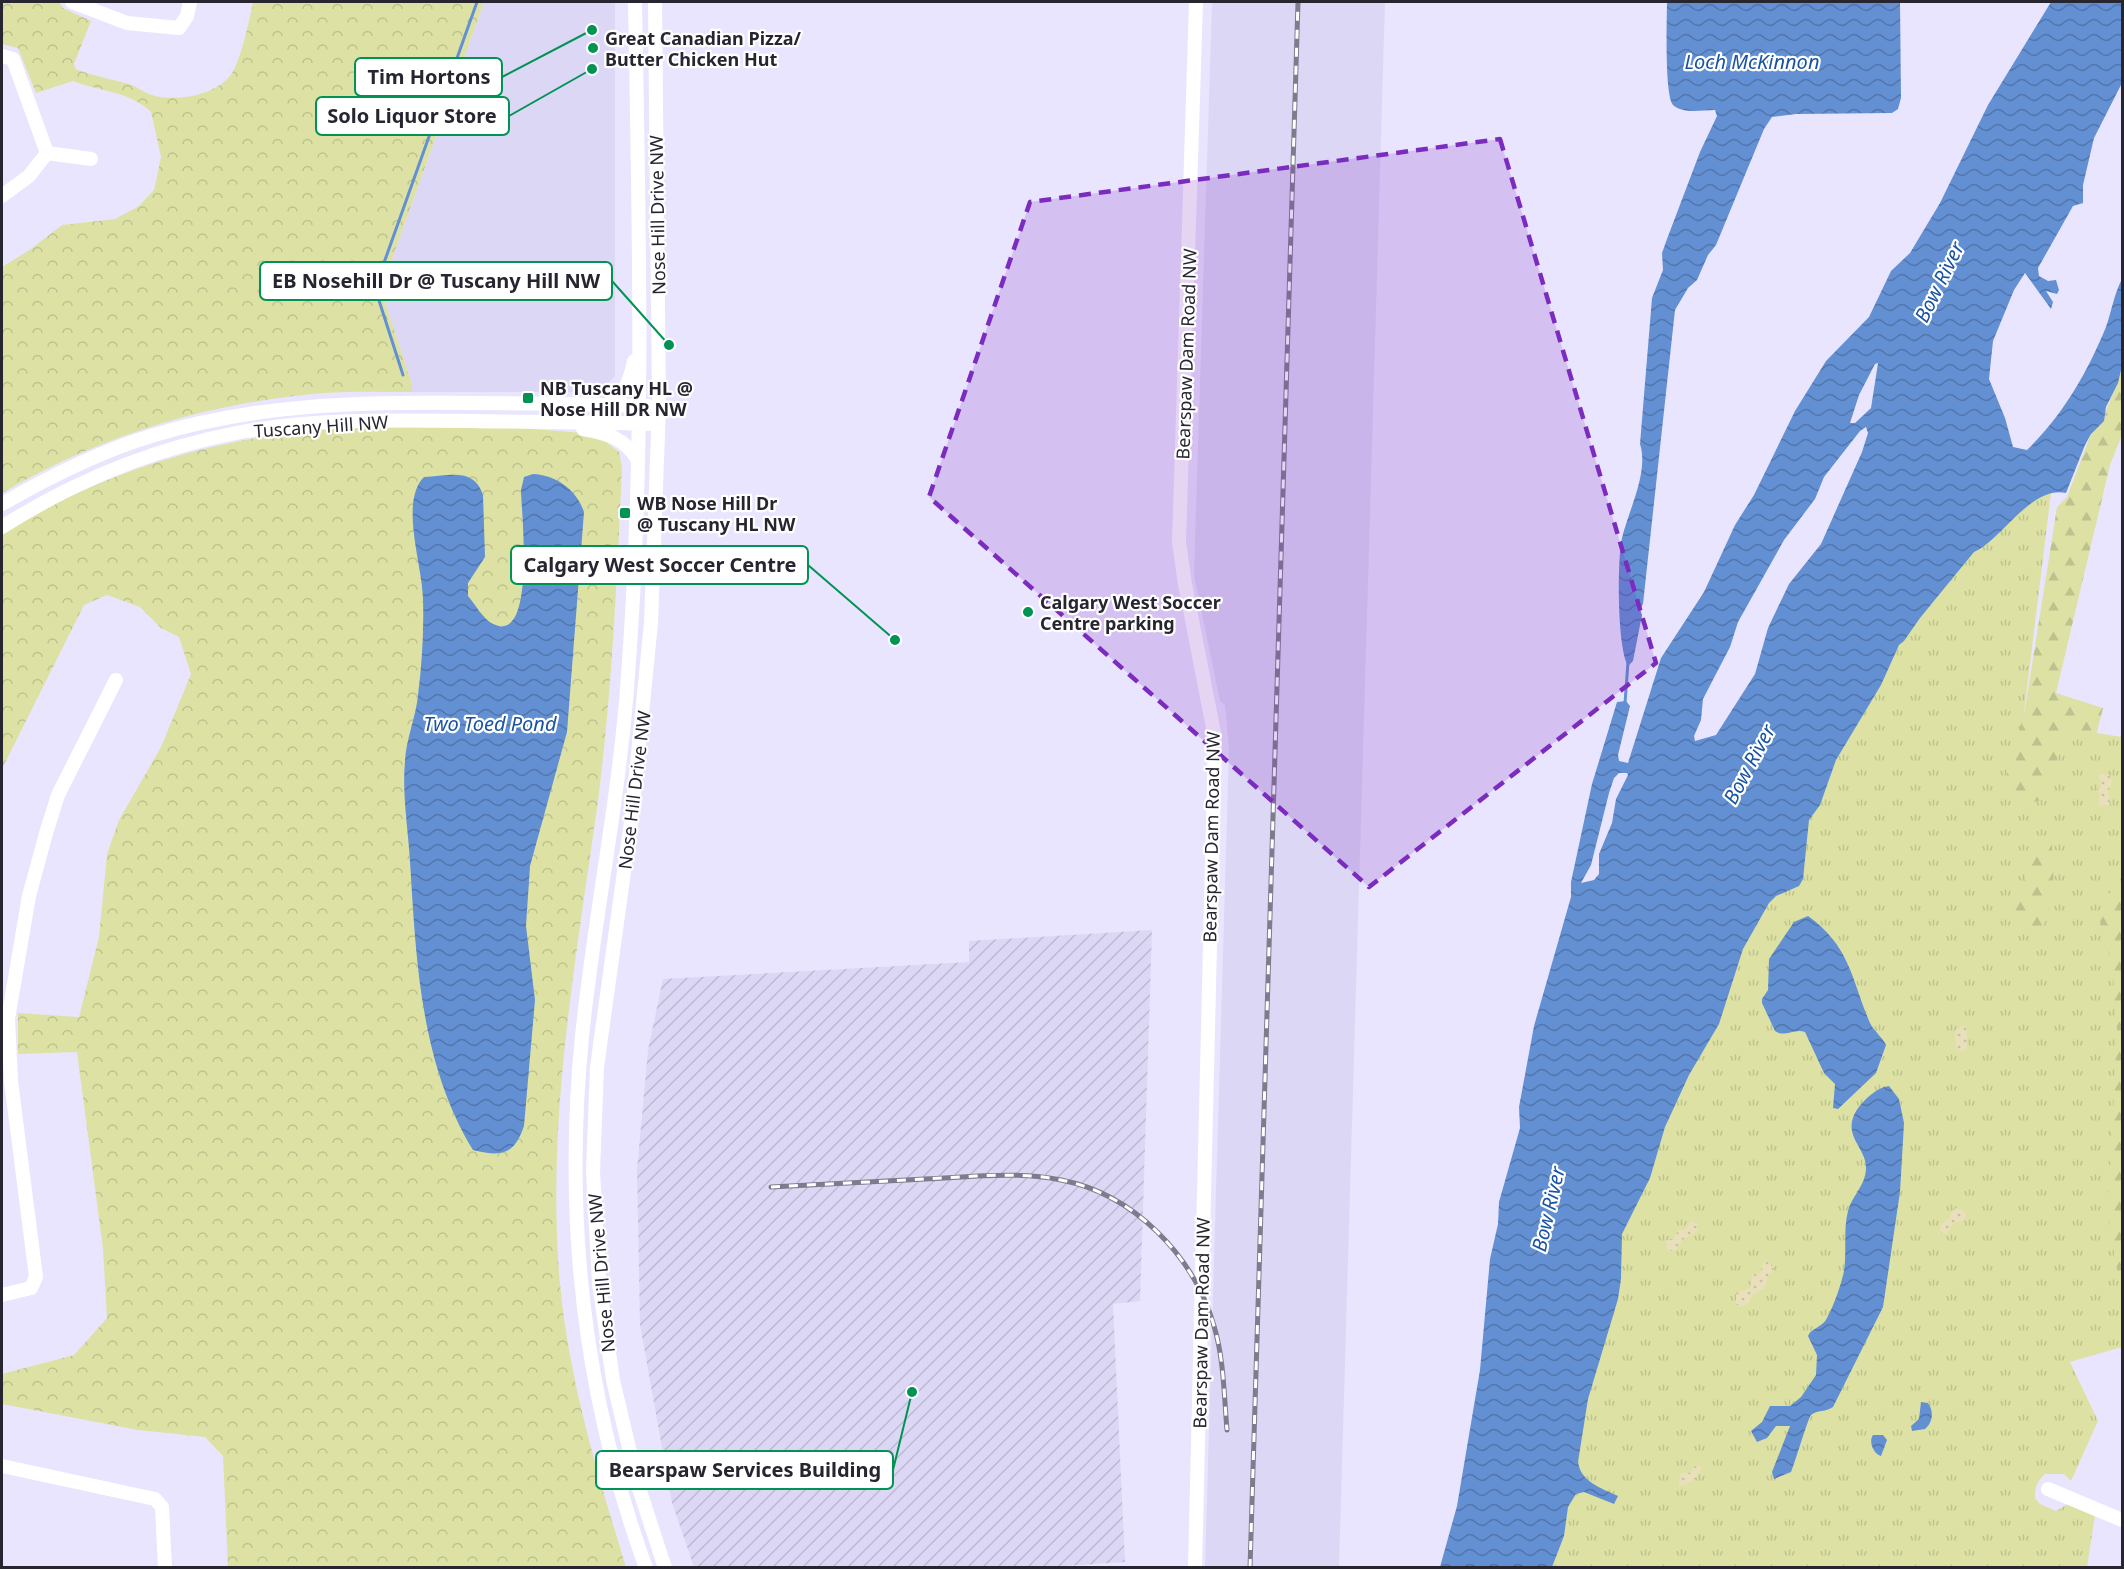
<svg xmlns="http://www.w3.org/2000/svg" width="2124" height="1569" viewBox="0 0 2124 1569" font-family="'Noto Sans',sans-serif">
<defs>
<pattern id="industrial-furrows" width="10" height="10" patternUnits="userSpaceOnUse" patternTransform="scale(1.5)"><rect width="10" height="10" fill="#ddd7f6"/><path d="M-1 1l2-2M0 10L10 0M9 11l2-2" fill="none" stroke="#beb8d3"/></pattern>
<pattern id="grass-tufts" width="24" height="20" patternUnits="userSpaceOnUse" patternTransform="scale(1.5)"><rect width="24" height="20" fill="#dde2a4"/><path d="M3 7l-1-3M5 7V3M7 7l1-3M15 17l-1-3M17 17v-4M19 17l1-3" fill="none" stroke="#bec28e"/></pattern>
<pattern id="forest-firs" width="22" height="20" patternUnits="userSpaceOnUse" patternTransform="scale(1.5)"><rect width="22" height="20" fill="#dde2a4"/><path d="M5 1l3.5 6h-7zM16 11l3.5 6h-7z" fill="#bec28e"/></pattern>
<pattern id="sand-dots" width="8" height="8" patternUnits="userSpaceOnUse" patternTransform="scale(1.5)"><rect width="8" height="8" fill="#e9e0bb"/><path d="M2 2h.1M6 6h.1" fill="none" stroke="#c8c0a1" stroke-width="1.8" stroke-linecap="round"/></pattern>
<pattern id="park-crowns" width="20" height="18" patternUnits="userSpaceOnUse" patternTransform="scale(1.5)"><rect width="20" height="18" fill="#dde2a4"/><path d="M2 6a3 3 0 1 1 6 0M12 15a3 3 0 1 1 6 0" fill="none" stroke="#bec28e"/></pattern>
<pattern id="water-waves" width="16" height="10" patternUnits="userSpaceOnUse" patternTransform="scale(1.5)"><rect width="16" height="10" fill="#6290d3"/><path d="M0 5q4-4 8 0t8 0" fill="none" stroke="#5175ac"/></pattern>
</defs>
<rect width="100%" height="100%" fill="#eae5fe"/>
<path fill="#ddd7f6" d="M484 2H615V376L600 392H412V384L381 290Z
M1212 2H1385L1339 1567H1205L1229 748 1225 705 1220 701 1194 575Z"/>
<path fill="url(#industrial-furrows)" d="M1152 930 1140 1301 1113 1304 1125 1562 1036 1568 694 1567 672 1503 640 1325 637 1170 648 1050 663 979 969 962V941Z"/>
<path fill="url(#grass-tufts)" d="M2052 485 2023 721 2122 737V1347L2070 1362 2098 1421 2071 1481 2064 1474H2045C2037 1482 2035 1486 2035 1498L2040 1504 2056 1511 2068 1504 2095 1515 2087 1567 1545 1568 1615 1226 1743 931 1882 654 1985 528Z"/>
<path fill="url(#forest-firs)" d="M2122 369V435L2110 465 2056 693 2103 708 2097 732 2091 741 2077 735 2060 736 2059 756 2048 777 2042 800 2017 805 2006 798 2004 785 2025 709 2057 507 2067 497 2091 434 2105 414Z
M2040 838 2051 839C2055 868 2055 901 2043 927L2032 928 2009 921Z
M2122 877V1339L2121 1295 2108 1215 2117 1030 2112 961 2101 928 2099 913 2101 905Z"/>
<path fill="url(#sand-dots)" d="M2100 774 2109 775 2112 781 2108 792 2110 805 2100 806 2098 802 2100 796 2097 789 2102 784 2098 775Z
M1963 1026 1967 1029V1047L1962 1052 1956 1047 1955 1031Z
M1958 1208 1966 1213 1964 1221 1952 1223 1947 1234H1942L1940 1225 1950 1218 1953 1209Z
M1690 1221 1698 1224 1696 1232 1682 1240 1676 1250 1668 1251 1665 1241 1674 1238 1678 1231 1686 1229Z
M1765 1259 1774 1268 1768 1277 1765 1288 1753 1294 1748 1304 1740 1307 1736 1304V1293L1750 1288 1752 1275 1760 1273Z
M1696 1465 1702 1468C1697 1477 1690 1486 1679 1486L1680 1473H1690Z"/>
<path fill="url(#park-crowns)" d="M2 2H59L63 8 91 21 74 64 76 69C93 76 111 79 129 84 136 86 142 91 149 94 172 103 214 96 230 76 240 64 250 18 253 2H484L381 290 412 384V392C383 392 354 391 325 393 210 402 101 435 2 493V267L31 249 62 225 115 219 139 206 154 190 161 157 151 112C129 91 101 92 73 81L36 93 18 48 2 44Z
M339 427 520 428 596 434 619 452 622 467C617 579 612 690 598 801 577 953 549 1104 558 1257 564 1364 595 1466 626 1567H228L223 1456 205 1437 138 1430 2 1404V1374L74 1355 107 1318 103 1249 77 1052 18 1054V1013L79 1017 99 937 107 854 119 820 161 747 191 674 179 637 161 628 140 607 107 595 84 605 2 769V535C103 469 219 438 339 427Z"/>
<path fill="url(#water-waves)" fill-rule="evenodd" d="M1667 2H1900L1901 98 1898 109 1892 113 1796 114 1772 117 1764 129 1716 245 1708 255 1697 280 1688 288 1675 310 1643 604 1640 609 1642 615 1633 661 1628 666C1617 648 1617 560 1622 538 1629 509 1649 472 1640 444L1652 298 1663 270 1662 253 1667 239 1700 152 1717 116 1715 110C1702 110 1685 114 1674 106 1664 100 1667 18 1667 2Z
M2051 2H2122V83L2094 138 2083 185V203L2073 206 2038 268 2039 276 2048 281 2056 280 2059 290 2057 294 2046 291 2053 302 2051 309 2025 273 2014 290 1993 341 1989 379 2005 418 2013 447 2027 450C2063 415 2087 373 2106 327 2112 310 2114 294 2122 279V366L2118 383 2106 407 2104 421 2091 434 2085 445 2066 493C2031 485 2002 540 1974 552L1920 618 1904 641 1899 645 1881 685 1836 760 1820 805 1809 820 1803 879 1799 886 1776 896 1769 903 1743 949 1719 1024 1689 1075 1665 1127 1650 1178 1622 1234 1621 1279 1618 1299 1588 1399 1578 1462C1581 1482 1601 1488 1618 1496L1614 1504 1584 1492 1576 1494 1568 1507 1564 1536 1552 1567H1440L1457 1506 1480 1370 1490 1259 1498 1224 1499 1202 1520 1128 1519 1107 1534 1026 1571 897V882L1592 784 1617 702 1626 701 1630 706 1618 755 1619 761 1628 763 1661 658 1704 592 1735 525 1754 495 1795 411 1826 361 1869 317 1891 271 1910 253 1940 203 1988 105ZM1878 363 1871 408 1855 423H1850L1859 395 1875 364ZM1866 427 1868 433 1862 452 1821 544 1789 584 1768 628 1755 674 1716 735 1695 741 1694 736 1701 720 1703 699 1730 647 1738 622 1784 540 1815 499 1824 477 1860 431ZM1619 773H1627L1628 775 1616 799 1612 823 1599 854V874L1594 880 1581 883 1591 865 1609 793 1614 778Z
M533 474C556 475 577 490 584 512L567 732 530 866 526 926 535 1000 524 1126C514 1155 502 1157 473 1150 420 1063 416 959 410 861 408 828 402 794 405 761 406 739 416 717 418 695 422 664 424 630 423 600 423 567 399 502 424 477 448 476 474 467 483 495L485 557 468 583V596C475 604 483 619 493 624 537 646 521 509 521 490L524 477Z
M1808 916C1851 947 1851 979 1870 1023 1874 1031 1882 1037 1886 1045L1876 1073 1838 1109 1833 1108 1835 1084 1824 1073 1805 1032C1794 1028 1785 1038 1775 1031L1762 1003V999L1768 990 1769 959 1794 922Z
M1889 1086 1899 1099 1904 1123 1900 1192 1883 1307 1833 1407C1826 1412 1817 1410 1811 1415 1808 1418 1795 1463 1791 1472L1774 1479 1772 1472 1790 1426H1776L1767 1438 1757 1442 1751 1431 1762 1422 1770 1406H1790L1801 1397 1816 1375 1817 1355 1808 1336C1811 1328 1823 1327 1827 1318 1834 1305 1841 1285 1844 1271 1847 1251 1843 1230 1848 1211 1852 1196 1865 1186 1866 1169 1867 1150 1846 1138 1853 1118 1857 1105 1876 1087 1889 1086Z
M1921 1402 1928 1403C1934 1411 1933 1422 1925 1429L1912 1431 1911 1426 1919 1419Z
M1873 1435H1883L1887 1440 1881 1456C1874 1454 1868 1442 1873 1435Z"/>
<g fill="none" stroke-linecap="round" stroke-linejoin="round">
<path stroke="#6290d3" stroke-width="3" d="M403 375 375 288 477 2
M1625 703 1628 662"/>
<path stroke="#fff" stroke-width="14" d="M72 2 127 23 179 28 187 16 190 2
M635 2C639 226 645 451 628 675 620 797 594 916 582 1037 564 1217 584 1397 646 1568
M655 2 659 406 651 623 632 814 597 1067 593 1171 599 1283 613 1380 637 1482 665 1568
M2 56 13 59 47 153 29 176 2 196
M47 153 91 159
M607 405C625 394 630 381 634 361
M583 429C608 433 625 439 638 460
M2 504C49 477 98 452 151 436 254 404 359 402 466 403 527 403 587 404 648 406
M2 527C73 482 153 449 236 433 314 418 393 420 471 421 530 422 589 422 648 424
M2 1295 31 1288 36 1277 11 1081 8 1019 29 896 47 830 58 795 116 680
M2 1466 155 1499 162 1507 165 1568
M2048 1489 2122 1520
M1195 1568 1215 738 1185 584 1179 542 1196 2"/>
<g stroke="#7f7b8d" stroke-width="5">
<path id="rail" d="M771 1187C822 1184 874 1182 925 1179 970 1177 1017 1171 1061 1180 1134 1194 1194 1256 1214 1326 1224 1359 1224 1396 1227 1430
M1250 1568 1298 2"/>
</g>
<use href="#rail" stroke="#fff" stroke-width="3" stroke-dasharray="9" stroke-linecap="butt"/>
</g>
<path fill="#7b2cbf" fill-opacity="0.2" stroke="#7b2cbf" stroke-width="4.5" stroke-dasharray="12 8" stroke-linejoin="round" d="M1500 139 1656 663 1369 887 929 497 1030 202Z"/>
<g fill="#009353" stroke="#fff" stroke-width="2">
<circle cx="593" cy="48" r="6"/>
<rect x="522" y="392" width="12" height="12" rx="3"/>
<rect x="619" y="507" width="12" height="12" rx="3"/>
<circle cx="1028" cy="612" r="6"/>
</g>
<g text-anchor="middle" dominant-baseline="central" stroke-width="4.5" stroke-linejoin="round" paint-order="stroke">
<g font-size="18" font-weight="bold" fill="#272530" stroke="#fff" text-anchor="start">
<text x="605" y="38">Great Canadian Pizza/<tspan x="605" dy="21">Butter Chicken Hut</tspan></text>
<text x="540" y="388">NB Tuscany HL @<tspan x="540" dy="21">Nose Hill DR NW</tspan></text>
<text x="637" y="503">WB Nose Hill Dr<tspan x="637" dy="21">@ Tuscany HL NW</tspan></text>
<text x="1040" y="602">Calgary West Soccer<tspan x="1040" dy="21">Centre parking</tspan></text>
</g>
<g font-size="18" fill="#272530" stroke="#fff">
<text transform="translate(657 215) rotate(-91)">Nose Hill Drive NW</text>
<text transform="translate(1186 354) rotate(-88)">Bearspaw Dam Road NW</text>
<text transform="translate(321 426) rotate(-4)">Tuscany Hill NW</text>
<text transform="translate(634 790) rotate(-83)">Nose Hill Drive NW</text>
<text transform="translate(1211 837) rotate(-89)">Bearspaw Dam Road NW</text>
<text transform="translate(601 1273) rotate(-95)">Nose Hill Drive NW</text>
<text transform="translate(1201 1323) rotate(-89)">Bearspaw Dam Road NW</text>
</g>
<g font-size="20" font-style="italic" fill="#1853a3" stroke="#fff">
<text x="1752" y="61">Loch McKinnon</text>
<text transform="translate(1939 282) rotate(-64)">Bow River</text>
<text x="490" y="723">Two Toed Pond</text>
<text transform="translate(1749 764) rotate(-62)">Bow River</text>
<text transform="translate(1548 1209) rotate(-77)">Bow River</text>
</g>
</g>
<path fill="none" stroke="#009353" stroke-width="2" d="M592 30L502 77M592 69L509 116M669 345L612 281M895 640L808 565M912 1392L893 1470"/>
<g fill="#009353" stroke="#fff" stroke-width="2">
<circle cx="592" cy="30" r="6"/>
<circle cx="592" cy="69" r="6"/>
<circle cx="669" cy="345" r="6"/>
<circle cx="895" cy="640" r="6"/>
<circle cx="912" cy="1392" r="6"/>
</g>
<g fill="#fff" stroke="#009353" stroke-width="2">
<rect x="355" y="58" width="147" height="38" rx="6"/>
<rect x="316" y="97" width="193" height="38" rx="6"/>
<rect x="260" y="262" width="352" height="38" rx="6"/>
<rect x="511" y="546" width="297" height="38" rx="6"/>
<rect x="596" y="1451" width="297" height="38" rx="6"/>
</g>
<g font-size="20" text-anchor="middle" font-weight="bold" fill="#272530">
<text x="429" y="84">Tim Hortons</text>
<text x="412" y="123">Solo Liquor Store</text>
<text x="436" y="288">EB Nosehill Dr @ Tuscany Hill NW</text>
<text x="660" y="572">Calgary West Soccer Centre</text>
<text x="745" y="1477">Bearspaw Services Building</text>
</g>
<rect width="2124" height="1569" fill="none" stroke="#272530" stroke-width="6"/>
</svg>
